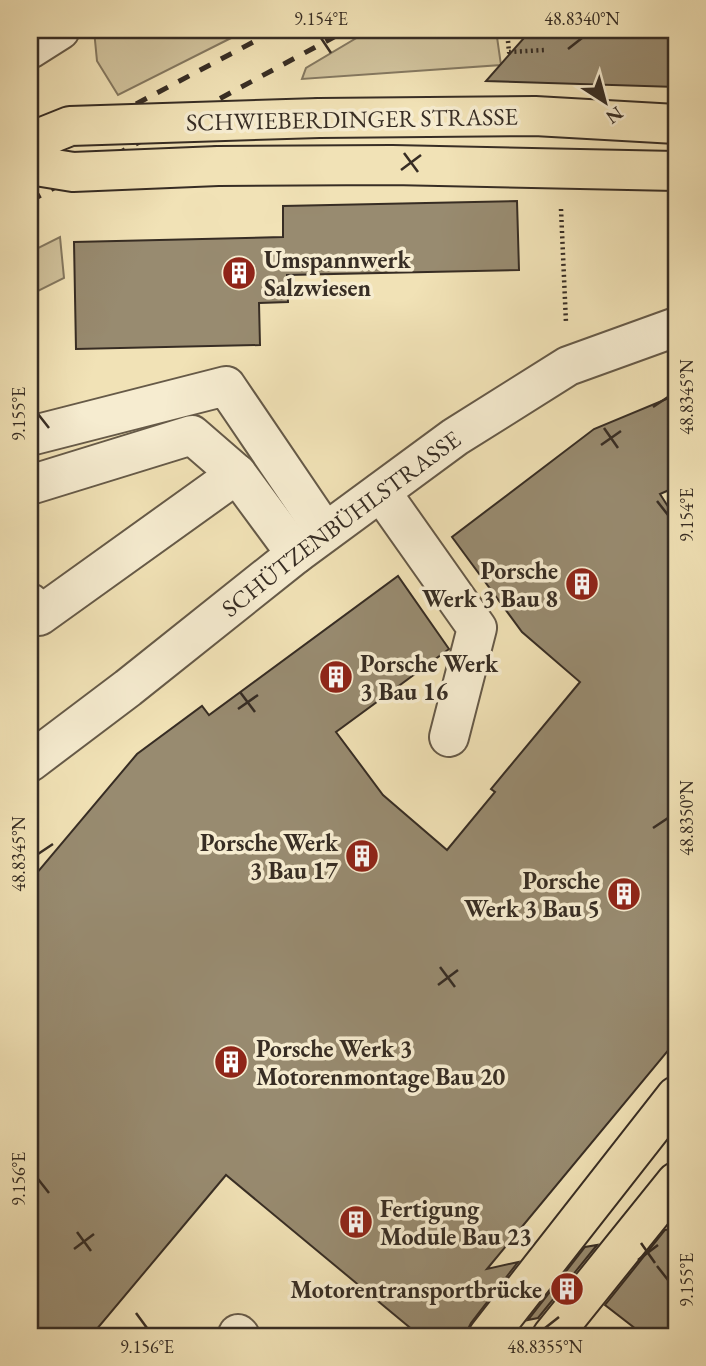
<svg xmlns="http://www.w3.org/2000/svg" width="706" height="1366" viewBox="0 0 706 1366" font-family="'EB Garamond',serif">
<rect width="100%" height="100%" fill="#f1e2b6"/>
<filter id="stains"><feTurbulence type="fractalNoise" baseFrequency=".00286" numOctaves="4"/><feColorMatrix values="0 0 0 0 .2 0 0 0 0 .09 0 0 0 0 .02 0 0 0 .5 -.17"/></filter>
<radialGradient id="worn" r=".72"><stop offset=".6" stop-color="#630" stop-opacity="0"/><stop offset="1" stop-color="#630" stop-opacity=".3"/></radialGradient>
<path fill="#d1c39d" stroke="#847860" stroke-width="2" d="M94 30H247L118 95 97 61Z
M370 30H496L501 65 302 79 306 68Z
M60 237 64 278 30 295V252Z"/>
<path fill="#988b70" stroke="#372d24" stroke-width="2" d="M531 30H676V87L486 81Z
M517 201 519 270 287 275 288 302 259 303 260 345 76 349 74 242 283 237V206Z
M676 395V487L660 494 676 519V1041L487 1269 518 1262 471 1323 466 1333 420 1336 226 1175 91 1336H30V881L137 754 202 706 209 715 398 576 449 649 336 732 383 795 447 850 495 792 491 789 580 682 522 632 452 537 594 429Z
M676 1228V1336H645L605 1305 665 1230Z
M597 1245 538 1318 528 1320 585 1247Z"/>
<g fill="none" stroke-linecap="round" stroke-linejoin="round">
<g stroke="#665a48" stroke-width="42">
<g id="minor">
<path d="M30 49 60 30"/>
<path d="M30 436 226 386 325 532"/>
<path d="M30 485 192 435 237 474 296 554"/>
<path d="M381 492 477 628 449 737"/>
<path d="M30 603 39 616 237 474"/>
<path id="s1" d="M30 762 128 688 296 554 455 437 568 366 676 327"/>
<path d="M238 1334 240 1336"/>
</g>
</g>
<g stroke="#372d24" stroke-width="42">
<path id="major" d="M319 118 535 116 676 124
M218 166 392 165 676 171
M488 1336 676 1096
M552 1336 676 1182"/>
</g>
<path stroke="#372d24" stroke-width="4.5" stroke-dasharray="2 3.5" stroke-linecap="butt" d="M507 30 509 52 545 50
M561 209 566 323"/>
<use href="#minor" stroke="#f6ecd0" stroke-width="38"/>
<use href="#major" stroke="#f1e2b6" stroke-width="38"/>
<path stroke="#372d24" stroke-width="5" stroke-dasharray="12 12" stroke-linecap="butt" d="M30 160 276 30
M30 201 347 30"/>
<g stroke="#372d24" stroke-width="42" stroke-linecap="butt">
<path id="major-bridge" d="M30 142 70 126 319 118
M30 165 73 172 218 166"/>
</g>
<use href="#major-bridge" stroke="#f1e2b6" stroke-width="38"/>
</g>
<path fill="none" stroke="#372d24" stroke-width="2.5" d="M321 38 331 53M568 49 582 38M404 153 418 172M401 170 421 155M653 407 668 397M38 414 49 428M604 428 618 448M601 445 621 431M657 501 668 515M240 692 255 712M238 709 258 695M653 828 668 818M38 854 53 844M440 967 455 987M438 985 458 970M38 1179 49 1193M77 1232 91 1251M641 1243 655 1263M74 1249 94 1234M638 1260 658 1245M657 1266 668 1280M136 1313 147 1328M545 1328 559 1317"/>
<defs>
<g id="building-disc" transform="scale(1.75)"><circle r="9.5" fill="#8f2418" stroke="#f6ecd0"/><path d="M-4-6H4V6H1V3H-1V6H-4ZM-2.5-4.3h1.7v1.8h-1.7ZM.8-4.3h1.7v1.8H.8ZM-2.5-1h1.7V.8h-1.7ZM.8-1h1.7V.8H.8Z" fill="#fff"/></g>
</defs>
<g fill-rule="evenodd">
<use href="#building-disc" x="239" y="273"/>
<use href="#building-disc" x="582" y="584"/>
<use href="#building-disc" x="336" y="677"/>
<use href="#building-disc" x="362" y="856"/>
<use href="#building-disc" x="624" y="894"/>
<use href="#building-disc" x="231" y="1062"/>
<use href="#building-disc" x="356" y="1222"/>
<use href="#building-disc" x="567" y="1289"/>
</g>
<g text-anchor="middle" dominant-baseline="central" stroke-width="7" stroke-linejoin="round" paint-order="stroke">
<g font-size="24" fill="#372d24" stroke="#f6ecd0">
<text transform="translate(352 119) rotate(-1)">SCHWIEBERDINGER STRASSE</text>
<text stroke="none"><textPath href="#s1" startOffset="392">SCHÜTZENBÜHLSTRASSE</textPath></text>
</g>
<g font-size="24" font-weight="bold" fill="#372d24" stroke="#f6ecd0" text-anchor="start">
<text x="264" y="259">Umspannwerk<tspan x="264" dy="28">Salzwiesen</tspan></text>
<text x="558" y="570" text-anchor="end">Porsche<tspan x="558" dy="28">Werk 3 Bau 8</tspan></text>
<text x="360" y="663">Porsche Werk<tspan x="360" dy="28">3 Bau 16</tspan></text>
<text x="338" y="842" text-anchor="end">Porsche Werk<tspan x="338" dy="28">3 Bau 17</tspan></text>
<text x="600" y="880" text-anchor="end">Porsche<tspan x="600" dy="28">Werk 3 Bau 5</tspan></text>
<text x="256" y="1048">Porsche Werk 3<tspan x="256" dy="28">Motorenmontage Bau 20</tspan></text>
<text x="380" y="1208">Fertigung<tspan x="380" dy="28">Module Bau 23</tspan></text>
<text x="542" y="1289" text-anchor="end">Motorentransportbrücke</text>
</g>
</g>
<rect width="706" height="1366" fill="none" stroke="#f1e2b6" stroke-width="77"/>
<g transform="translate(605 102) rotate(144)" stroke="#f6ecd0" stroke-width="5" paint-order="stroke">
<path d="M0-5L12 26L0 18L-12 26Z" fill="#372d24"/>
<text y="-10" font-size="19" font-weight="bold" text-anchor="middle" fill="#372d24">N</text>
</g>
<rect x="38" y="38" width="630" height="1290" fill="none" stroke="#372d24" stroke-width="2.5"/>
<g font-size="18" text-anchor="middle" fill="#372d24">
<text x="321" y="25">9.154°E</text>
<text x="582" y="25">48.8340°N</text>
<text transform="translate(687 397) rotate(-90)" y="6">48.8345°N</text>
<text transform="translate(19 414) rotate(-90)" y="6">9.155°E</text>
<text transform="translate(687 515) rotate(-90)" y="6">9.154°E</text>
<text transform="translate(687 818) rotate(-90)" y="6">48.8350°N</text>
<text transform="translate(19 854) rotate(-90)" y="6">48.8345°N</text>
<text transform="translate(19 1179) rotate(-90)" y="6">9.156°E</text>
<text transform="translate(687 1280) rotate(-90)" y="6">9.155°E</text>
<text x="147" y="1353">9.156°E</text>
<text x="545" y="1353">48.8355°N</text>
</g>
<rect width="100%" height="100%" filter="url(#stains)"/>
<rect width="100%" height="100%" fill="url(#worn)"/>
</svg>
